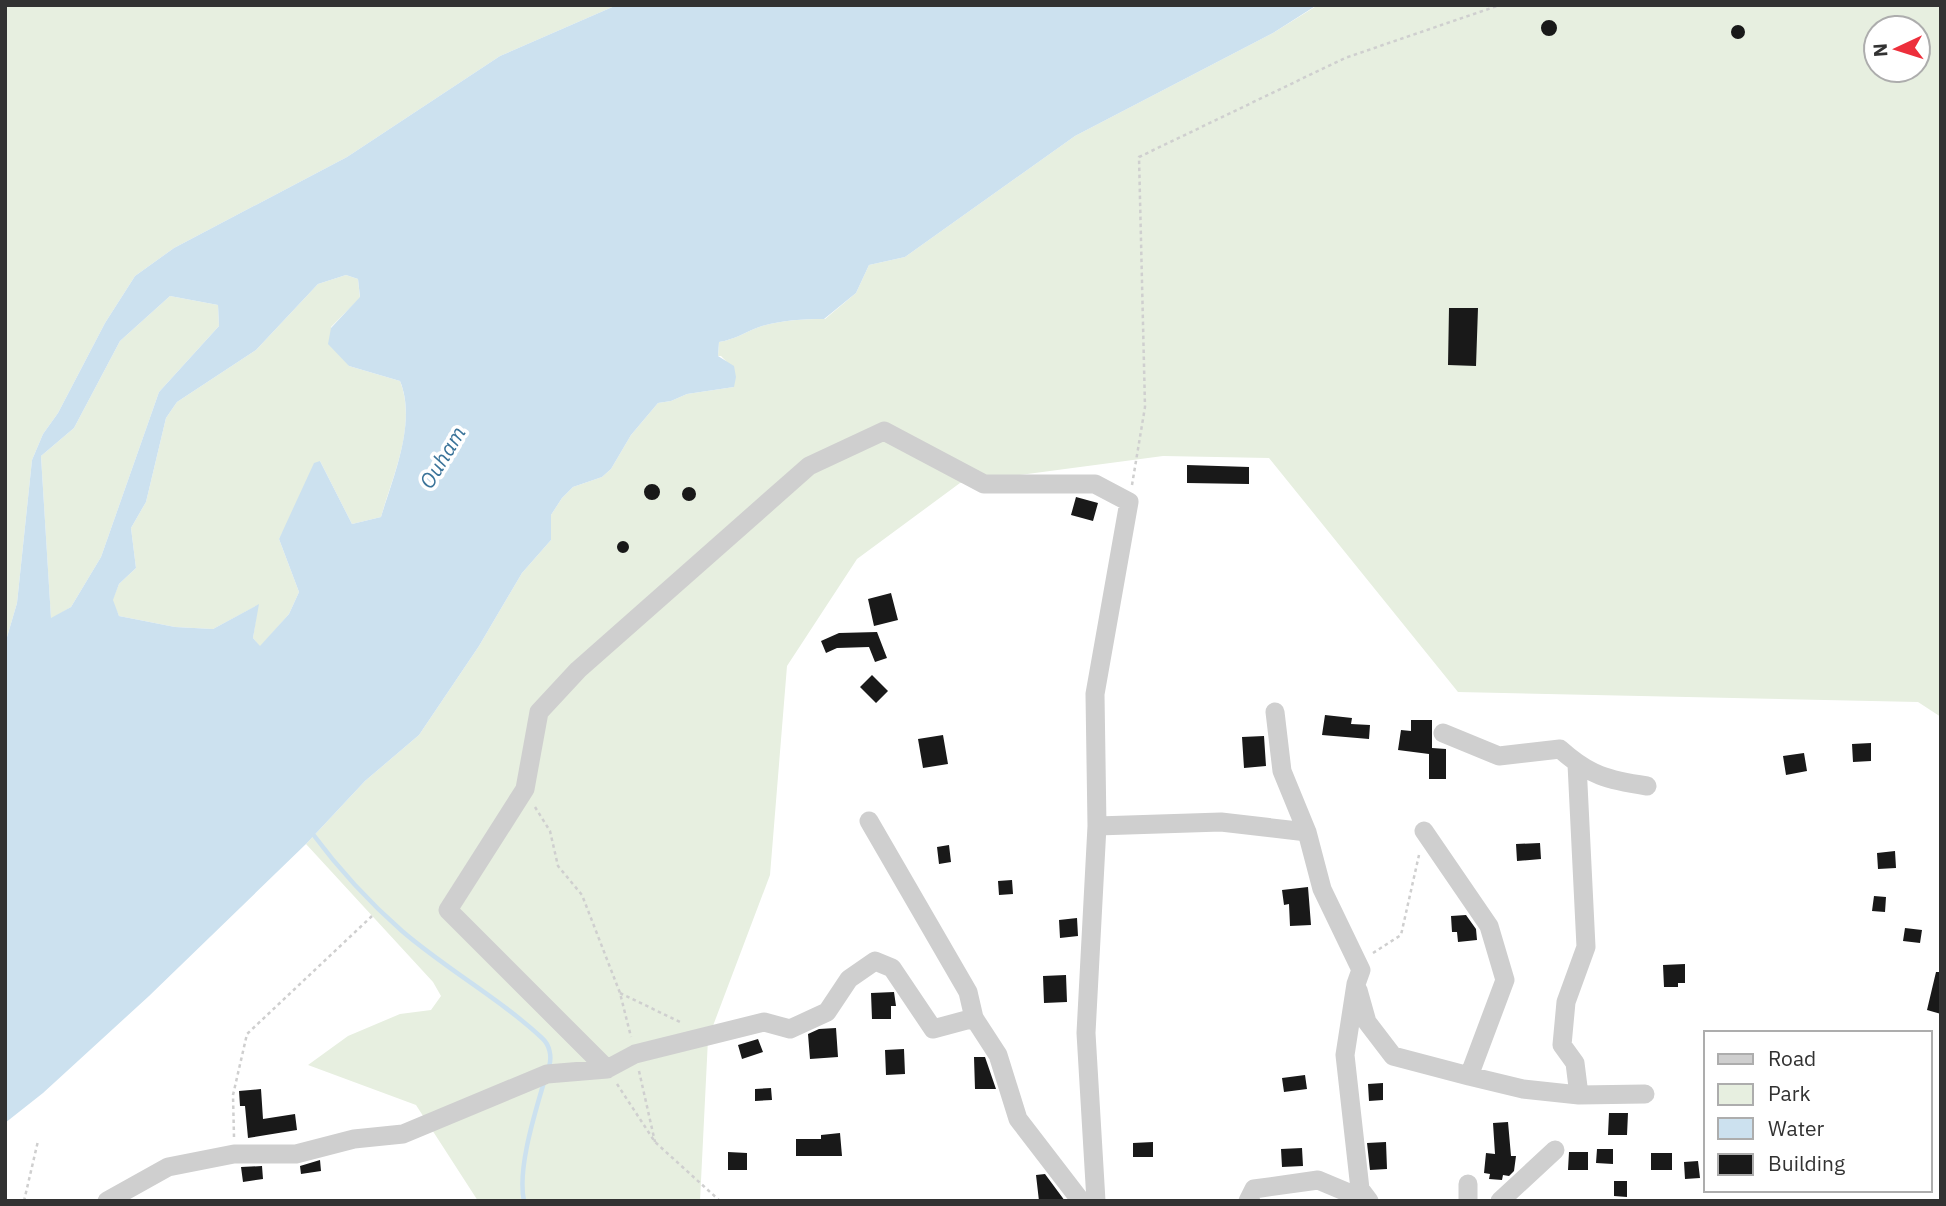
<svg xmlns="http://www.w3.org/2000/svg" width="1946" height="1206" viewBox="0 0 1946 1206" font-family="'IBM Plex Sans',sans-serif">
<rect width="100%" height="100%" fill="#fff"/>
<path fill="#e7efe0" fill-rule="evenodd" d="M5 5H617L500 56 347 157 174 248 135 276 105 323 58 413 43 434 32 460 17 603 5 644Z
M1318 5H1941V717L1918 702 1458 692 1269 458 1163 456 960 483 857 559 787 666 770 875 708 1039 700 1201H478L416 1105 308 1065 348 1036 400 1014 431 1010 441 996 433 982 306 844 365 781 419 735 479 646 522 573 551 540V515L562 498 573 487 602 477 611 469 631 435 658 403 671 401 687 394 734 387 726 361 721 356H718L719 342C734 340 747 331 762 326 783 320 803 319 825 319L856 293 869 265 905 257 1075 136 1273 33ZM1876 28H1918V70H1876Z
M346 275 358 279 360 298 331 327 349 366 400 381C417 424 393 475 381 517L352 524 320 461 279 539 299 592 289 614 260 647 253 638 258 605 213 629 175 627 119 616 112 601 119 584 136 568 131 528 146 502 166 418 177 402 256 350 318 284Z
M170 296 218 305 219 326 159 392 101 557 71 607 51 619 41 456 74 428 120 341Z"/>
<path fill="#cce1ef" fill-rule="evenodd" d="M617 5H1317L1273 33 1075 136 905 257 869 265 856 293 824 319C803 319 783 320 762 326 747 331 734 340 719 342L718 356 734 366 736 377 734 387 687 394 671 401 658 403 631 435 611 469 602 477 573 487 562 498 551 515V540L522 573 479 646 419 735 365 781 306 844 149 996 43 1093 5 1123V644L17 603 32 460 43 434 58 413 105 323 135 276 174 248 347 157 500 56ZM346 275 358 279 360 297 331 328 328 344 349 366 400 381C417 422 393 477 381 517L352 524 320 461 314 463 279 539 299 592 289 614 260 646 253 638 259 604 213 629 175 627 119 616 113 600 119 584 136 568 131 528 146 502 166 418 177 402 256 350 318 284ZM170 296 218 305 219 326 159 392 101 557 71 607 51 618 41 456 74 428 120 341Z"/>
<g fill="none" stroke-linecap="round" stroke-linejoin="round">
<path stroke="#cce1ef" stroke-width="4.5" d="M312 833C338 868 369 902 402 931 446 969 499 998 542 1038 550 1045 552 1057 549 1067
M524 1201C517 1169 535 1113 544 1082"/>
</g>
<path fill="#191919" d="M1541 28a8 8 0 1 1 16 0a8 8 0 1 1-16 0Z
M1731 32a7 7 0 1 1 14 0a7 7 0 1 1-14 0Z
M1449 308H1478L1476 366 1448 365Z
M1187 465 1249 467V484L1187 483Z
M644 492a8 8 0 1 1 16 0a8 8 0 1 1-16 0Z
M682 494a7 7 0 1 1 14 0a7 7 0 1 1-14 0Z
M1076 497 1098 503 1093 521 1071 515Z
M617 547a6 6 0 1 1 12 0a6 6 0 1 1-12 0Z
M891 593 898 620 874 626 868 599Z
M877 632 887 658 875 662 869 647 837 648 826 653 821 641 839 633Z
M872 675 888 691 876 703 860 687Z
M1325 715 1352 718 1351 724 1370 725 1369 739 1322 735Z
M1411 720H1432V748L1446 749V779H1429V754L1398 750 1401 730 1411 731Z
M943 735 948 764 923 768 918 739Z
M1264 736 1266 766 1244 768 1242 737Z
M1871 743V761L1853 762 1852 744Z
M1804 753 1807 771 1786 775 1783 756Z
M1540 843 1541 859 1517 861 1516 844Z
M949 845 951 862 939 864 937 847Z
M1895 851 1896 868 1878 869 1877 853Z
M1012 880 1013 894 999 895 998 881Z
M1308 887 1311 925 1290 926 1289 904 1284 905 1282 890Z
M1874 896 1886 897 1885 912 1872 911Z
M1466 915 1476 929 1477 940 1458 942 1457 932H1452L1451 916Z
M1077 918 1078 936 1060 938 1059 920Z
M1905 928 1922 930 1920 943 1903 941Z
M1685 964V983H1678V987H1664L1663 965Z
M1936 972H1941V1014L1927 1010Z
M1066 975 1067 1002 1044 1003 1043 976Z
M894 992 896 1006H891V1019H872L871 993Z
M836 1028 838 1057 810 1059 808 1034 819 1029Z
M758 1039 763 1052 742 1059 738 1045Z
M904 1049 905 1074 886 1075 885 1050Z
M974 1057H985L996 1089H975Z
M1305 1075 1307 1089 1284 1092 1282 1078Z
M1383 1083V1100L1369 1101 1368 1084Z
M771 1088 772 1100 755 1101V1089Z
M261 1089 263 1119 295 1114 297 1130 248 1138 245 1106H240L239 1091Z
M1609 1113H1628L1627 1135H1608Z
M1508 1122 1511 1156H1516L1514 1171 1509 1176 1503 1175 1502 1180 1489 1179 1490 1174 1484 1173 1486 1153 1495 1154 1493 1123Z
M840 1133 842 1156H796V1139H821V1135Z
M1153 1142V1157H1133V1143Z
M1386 1142 1387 1169 1370 1170 1367 1143Z
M1302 1148 1303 1166 1282 1167 1281 1149Z
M1597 1149H1613V1164L1596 1163Z
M728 1152 747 1153V1170H728Z
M1569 1152H1588V1170H1568Z
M1651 1153H1672V1170H1651Z
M320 1160 321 1171 301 1174 300 1166Z
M1698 1161 1700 1178 1685 1179 1684 1162Z
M262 1166 263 1179 243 1182 241 1167Z
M1045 1174 1065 1201H1039L1036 1175Z
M1614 1181H1627V1197L1614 1196Z"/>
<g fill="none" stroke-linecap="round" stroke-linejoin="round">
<path stroke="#cfcfcf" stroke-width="2.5" stroke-dasharray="3.5 3.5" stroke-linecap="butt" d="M1132 485 1145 407 1139 157 1345 58 1500 5
M535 807 550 831 558 866 582 895 620 993 631 1037
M1373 953 1401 935 1419 855
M620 993 682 1023
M639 1071 655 1142
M617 1084 655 1142 720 1201
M234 1137 233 1095 247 1034 372 916
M24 1201 38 1141"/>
<path stroke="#cfcfcf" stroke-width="19" d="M1275 712 1282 771 1307 832 1322 889 1361 970 1356 984 1345 1055 1360 1189 1369 1201
M1443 733 1499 756 1560 749C1590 776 1608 780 1647 786
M1577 764 1586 947 1566 1002 1562 1045 1575 1063 1579 1095
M869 821 968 992 974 1018 998 1055 1018 1119 1081 1201
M1097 826 1221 822 1307 832
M1358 990 1367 1022 1393 1056 1469 1076 1505 980 1489 926 1424 831
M607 1069 635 1054 764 1022 790 1029 827 1012 849 979 875 961 892 968 933 1029 974 1018
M1469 1076 1523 1089 1579 1095 1645 1094
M107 1201 168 1167 234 1154H296L354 1139 403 1134 547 1074 607 1069 448 910 525 789 539 712 578 670 809 466 884 431 984 484H1095L1129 502 1095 694 1097 826 1086 1033 1096 1201
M1248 1201 1254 1189 1318 1180 1368 1201
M1468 1201V1184
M1500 1201 1555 1150"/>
</g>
<g text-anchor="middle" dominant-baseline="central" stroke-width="7" stroke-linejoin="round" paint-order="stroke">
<g font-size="21" font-style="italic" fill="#3a7399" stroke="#fff">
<text transform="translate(442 457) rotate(-59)">Ouham</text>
</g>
</g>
<rect width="1946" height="1206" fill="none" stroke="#323232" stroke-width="14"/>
<rect x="1704" y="1031" width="228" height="161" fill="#ffffff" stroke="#adadad" stroke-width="2"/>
<rect x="1718" y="1054" width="35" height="10" fill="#cfcfcf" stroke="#adadad" stroke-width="2"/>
<text x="1768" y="1066" font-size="21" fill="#323232">Road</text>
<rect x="1718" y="1084" width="35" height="21" fill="#e7efe0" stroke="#adadad" stroke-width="2"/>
<text x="1768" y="1101" font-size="21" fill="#323232">Park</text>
<rect x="1718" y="1118" width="35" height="21" fill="#cce1ef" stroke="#adadad" stroke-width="2"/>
<text x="1768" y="1136" font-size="21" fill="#323232">Water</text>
<rect x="1718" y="1154" width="35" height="21" fill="#191919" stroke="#adadad" stroke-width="2"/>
<text x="1768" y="1171" font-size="21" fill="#323232">Building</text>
<g transform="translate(1897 49) rotate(266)"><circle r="33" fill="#ffffff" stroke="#adadad" stroke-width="2"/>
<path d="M0-5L12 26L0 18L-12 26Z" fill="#ed2f3b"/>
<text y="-10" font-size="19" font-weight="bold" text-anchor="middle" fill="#323232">N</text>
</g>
</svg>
